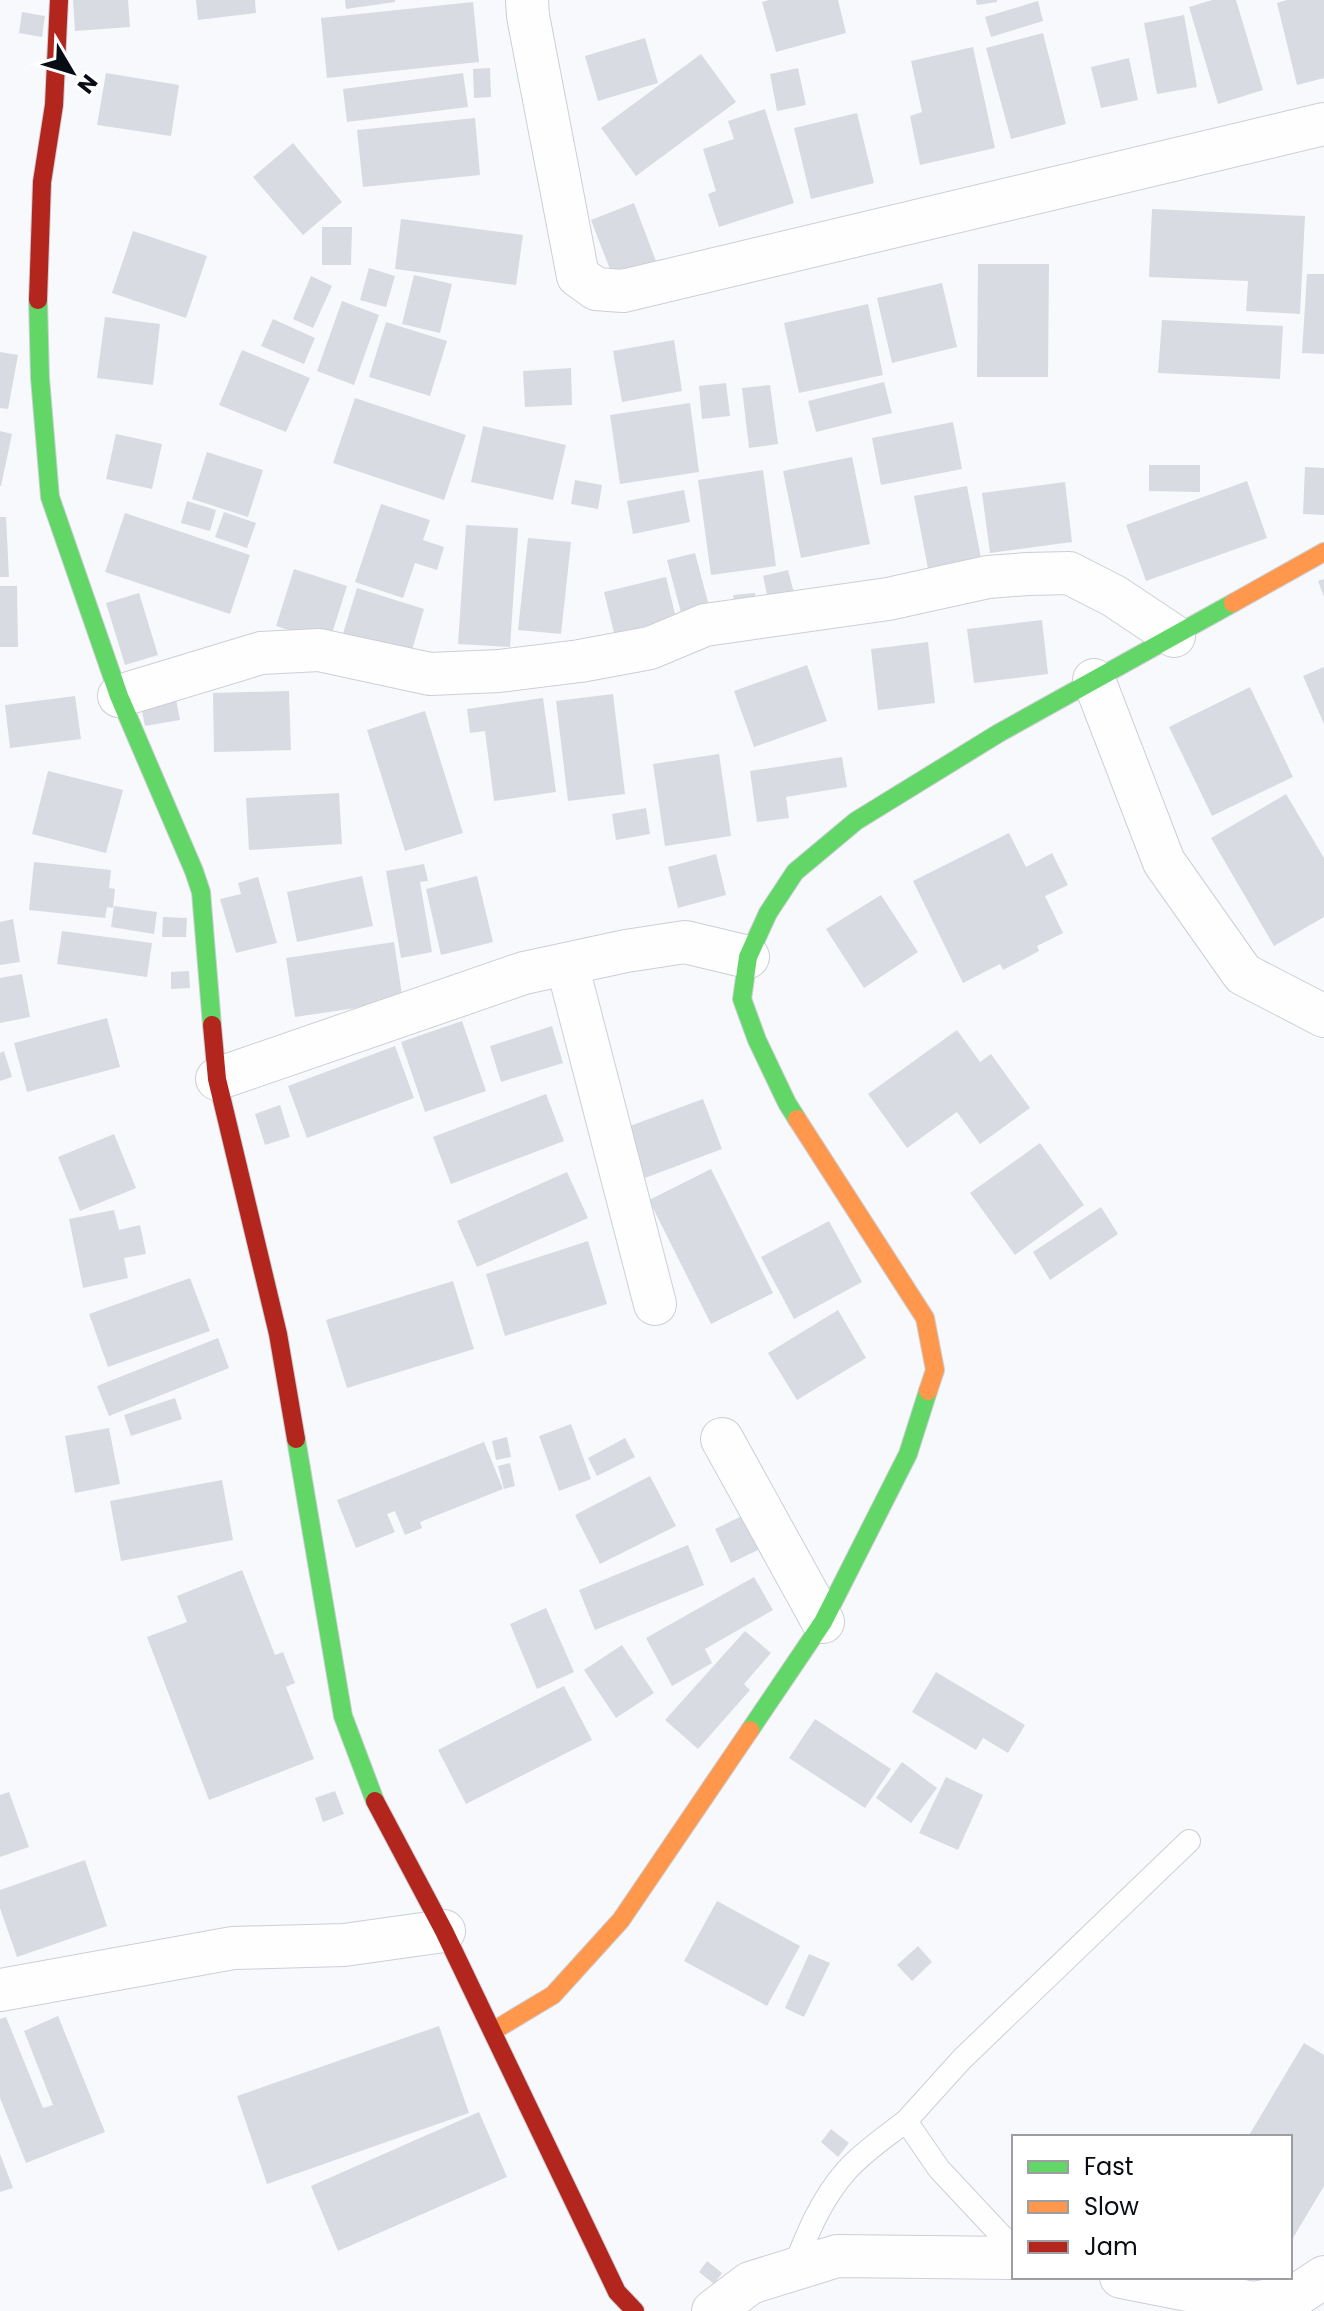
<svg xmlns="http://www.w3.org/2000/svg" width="1324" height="2311" viewBox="0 0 1324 2311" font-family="Poppins,sans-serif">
<rect width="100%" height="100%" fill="#f7f9fc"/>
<path fill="#d8dce2" d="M73 0H128L130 27 75 31Z
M196 0H255L256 13 198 20Z
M345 0H395V2L346 9Z
M769 0H838L846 33 776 52 762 2Z
M976 0H997V2L977 5Z
M1212 0H1236L1263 90 1218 104 1189 7Z
M1287 0H1324V78L1297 85 1277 3Z
M1038 1 1043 21 991 37 985 17Z
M473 2 479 62 327 78 321 18Z
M22 12 45 16 42 37 19 33Z
M1184 15 1197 87 1157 94 1144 23Z
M1043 33 1066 124 1011 139 986 48Z
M645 38 658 83 598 101 585 56Z
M973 47 995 148 920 165 910 116 922 112 911 61Z
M701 54 736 102 636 176 601 128Z
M1129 58 1138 100 1101 108 1091 67Z
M490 68 491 97 474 98 473 69Z
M798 68 806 105 777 111 770 74Z
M106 73 179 85 171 136 97 125Z
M463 73 468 107 347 122 343 89Z
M765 109 794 203 719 227 708 194 716 191 703 149 734 139 728 121Z
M857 113 874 183 811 199 794 128Z
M475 118 480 175 363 187 357 130Z
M293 143 342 202 303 235 253 177Z
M634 203 659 269 616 285 591 220Z
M1152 209 1305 216 1300 314 1246 311 1248 281 1149 277Z
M401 219 523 235 516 285 395 269Z
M322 227H352L351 265H322Z
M133 231 207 256 186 318 112 293Z
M978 264H1049L1048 377H977Z
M369 268 395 276 386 307 360 300Z
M1307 274H1324V354L1302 353Z
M414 275 452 284 440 333 402 324Z
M311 276 332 286 313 328 293 319Z
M942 283 957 347 892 363 877 298Z
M342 301 379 315 354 385 317 371Z
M868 304 883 375 799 393 784 323Z
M105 317 160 324 153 385 97 378Z
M273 319 315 338 304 364 261 346Z
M1162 320 1283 326 1280 379 1158 373Z
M386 322 447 341 430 396 369 377Z
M674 340 682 391 622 402 613 351Z
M242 350 310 378 286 432 219 405Z
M0 352 18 355 8 409 0 408Z
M571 368 572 405 525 407 523 371Z
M884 382 892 413 816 432 808 401Z
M726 383 730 416 702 419 699 386Z
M770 385 778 444 749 448 742 388Z
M355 398 466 435 444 500 333 463Z
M690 403 699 472 620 484 610 415Z
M953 422 962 469 881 485 872 438Z
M483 426 566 445 553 500 471 482Z
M0 431 12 434 1 486H0Z
M116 434 162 444 152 489 106 479Z
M207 452 263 470 248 517 192 499Z
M852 457 870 544 801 558 783 471Z
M1149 465H1200V492L1149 491Z
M1305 467 1324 468V515L1303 514Z
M763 470 776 566 711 575 698 480Z
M575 480 602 485 598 509 571 504Z
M1247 481 1267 538 1146 581 1126 525Z
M1065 482 1072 542 990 553 982 493Z
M967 486 983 568 930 579 914 496Z
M684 490 690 522 633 534 627 501Z
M187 501 216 510 210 531 181 523Z
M381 504 430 520 423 540 444 547 437 570 415 563 403 598 355 582Z
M224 512 256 523 247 548 215 537Z
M125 513 250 555 230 614 105 572Z
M0 517H6L9 577H0Z
M466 525 518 528 510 647 458 644Z
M528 538 571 542 561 634 518 630Z
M695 553 709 606 681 613 667 560Z
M294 569 347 586 329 643 276 626Z
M788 570 795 597 769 604 763 576Z
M666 577 678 626 616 641 604 592Z
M1324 579V597L1318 581Z
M0 586H17L18 647H0Z
M357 588 424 609 410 657 342 637Z
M139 593 158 655 125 665 106 603Z
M755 593 757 608 735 611 733 595Z
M1042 620 1048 674 974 683 967 629Z
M928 642 935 703 878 710 871 649Z
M807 665 827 721 754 747 734 691Z
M1324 667V724L1303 676Z
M1250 687 1293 777 1212 816 1169 727Z
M289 691 291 750 214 752 213 693Z
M613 694 625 794 568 801 556 701Z
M75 696 81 739 10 748 5 705Z
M543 698 556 792 494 801 485 731 470 733 467 709Z
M176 699 180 720 145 726 141 706Z
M425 711 463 833 405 851 367 730Z
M719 754 731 836 665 846 653 764Z
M842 757 847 787 786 797 789 818 757 822 750 771Z
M48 771 123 790 106 853 32 834Z
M339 793 342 844 249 850 246 798Z
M1286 794 1324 858V917L1274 946 1211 838Z
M646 808 650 834 616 840 612 814Z
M1009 833 1026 867 1052 853 1068 885 1045 896 1063 933 1037 946 1039 951 1003 970 1000 964 963 983 913 881Z
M716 854 726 895 678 908 668 867Z
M34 862 111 870 109 888 115 889 113 908 107 907 105 918 29 910Z
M424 864 428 881 420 882 432 952 401 958 386 871Z
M362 876 373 926 297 942 287 892Z
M477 876 493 942 441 955 426 889Z
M258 877 277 943 236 953 220 899 241 894 238 883Z
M881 895 918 952 864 988 826 929Z
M114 906 157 912 154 934 111 927Z
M163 917 187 918 186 937H162Z
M13 919 20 962 0 965V922Z
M62 931 152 943 147 977 57 964Z
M394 942 403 1001 295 1017 286 958Z
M189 971 190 988 171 989V972Z
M22 974 30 1017 0 1023V978Z
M107 1018 120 1067 27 1092 14 1043Z
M462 1021 486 1091 425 1112 401 1042Z
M552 1026 563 1063 501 1082 490 1046Z
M957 1030 980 1062 991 1054 1030 1108 980 1144 957 1112 907 1148 868 1094Z
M395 1046 414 1098 307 1138 288 1086Z
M4 1051 12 1077 0 1081V1053Z
M546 1094 564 1141 451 1184 433 1137Z
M703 1099 722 1149 645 1178 627 1127Z
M280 1105 290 1137 265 1145 255 1114Z
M114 1134 136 1188 80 1211 58 1157Z
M1040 1143 1084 1205 1015 1255 970 1193Z
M711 1169 773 1293 711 1324 649 1200Z
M567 1172 588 1218 477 1267 457 1221Z
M1101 1207 1118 1234 1050 1280 1033 1252Z
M114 1210 119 1230 140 1225 146 1254 124 1258 128 1278 83 1288 69 1219Z
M829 1221 862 1282 794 1319 761 1257Z
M588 1241 607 1304 505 1336 486 1274Z
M190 1278 210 1331 108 1367 89 1314Z
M453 1281 474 1349 347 1388 326 1320Z
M838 1310 866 1358 797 1400 768 1353Z
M218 1338 229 1368 109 1416 97 1386Z
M175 1398 182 1419 131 1436 124 1415Z
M571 1424 591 1479 559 1491 539 1436Z
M109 1428 120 1484 75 1493 65 1436Z
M507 1437 511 1457 496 1460 492 1441Z
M625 1438 635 1457 597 1476 588 1458Z
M484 1442 503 1489 420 1522 422 1528 405 1535 395 1511 387 1514 395 1532 356 1548 337 1500Z
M510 1463 515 1486 504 1489 498 1466Z
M650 1476 676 1526 600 1564 575 1515Z
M222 1480 233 1540 121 1561 110 1501Z
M746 1514 762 1548 731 1563 715 1529Z
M688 1545 704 1585 595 1630 579 1590Z
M242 1570 275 1655 283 1652 295 1683 286 1687 314 1759 209 1800 147 1637 187 1622 177 1596Z
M754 1577 773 1610 705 1649 712 1663 672 1686 646 1638Z
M546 1608 574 1672 537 1689 510 1624Z
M745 1631 771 1653 744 1684 750 1690 698 1749 665 1720Z
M622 1645 654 1693 616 1718 584 1670Z
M936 1672 1025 1725 1008 1753 983 1738 976 1750 912 1712Z
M564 1686 592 1740 466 1804 438 1750Z
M815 1719 891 1769 865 1808 789 1758Z
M902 1762 937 1788 911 1823 876 1798Z
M946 1777 983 1795 958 1850 919 1833Z
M335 1791 344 1814 323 1822 315 1798Z
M9 1792 29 1847 0 1857V1795Z
M85 1860 107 1926 17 1957 0 1908V1890Z
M717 1901 800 1946 767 2006 684 1961Z
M918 1946 932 1962 912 1981 897 1965Z
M809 1954 830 1963 804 2017 785 2008Z
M58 2016 105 2132 26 2163 0 2098V2019L6 2017 43 2108 53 2105 24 2031Z
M439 2026 469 2113 267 2184 237 2096Z
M1304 2043 1324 2055V2186L1290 2243V2137H1248Z
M479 2112 507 2177 338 2251 311 2186Z
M831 2129 849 2143 838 2157 821 2142Z
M0 2154 13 2188 0 2192Z
M707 2261 722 2273 714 2284 699 2272Z"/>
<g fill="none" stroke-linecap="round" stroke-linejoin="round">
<g stroke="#cccfd6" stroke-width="24">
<path id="lane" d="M1014 2249 939 2169 906 2121 962 2059 1189 1841
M793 2270C807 2234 821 2199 847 2170 864 2151 887 2136 906 2121"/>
</g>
<g stroke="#cccfd6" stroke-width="44">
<path id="street" d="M527 0 528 16 578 276 596 289 623 291 1324 124
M1094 680 1164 862 1243 974 1324 1016
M119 696 261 653 319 650 430 674 499 671 580 661 650 648 705 625 888 599 988 577 1028 574 1069 573 1114 596 1174 636
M567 964 655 1304
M217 1079 524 973 626 951 685 942 748 957
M722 1439 823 1622
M0 1990 233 1948 344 1945 444 1931
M1121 2277 1254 2303 1297 2295 1324 2277
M713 2311 750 2283 837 2256 1014 2258"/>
</g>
<g stroke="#cccfd6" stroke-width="20">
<path id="fast" d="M38 300 40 378 50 497 119 696 194 871 201 892 212 1025
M797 1119 787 1103 757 1040 742 999 748 957 768 913 795 872 856 821 999 733 1233 603
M296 1439 343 1716 375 1801
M750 1730 823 1622 908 1454 928 1391"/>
</g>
<g stroke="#cccfd6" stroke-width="20">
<path id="slow" d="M1233 603 1324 552
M797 1119 925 1318 935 1370 928 1391
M493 2031 553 1995 621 1920 750 1730"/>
</g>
<g stroke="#cccfd6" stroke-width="20">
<path id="jam" d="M38 300 42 182 54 105 59 0
M212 1025 217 1079 278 1334 296 1439
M375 1801 444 1931 617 2292 635 2311"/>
</g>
<use href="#lane" stroke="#fefeff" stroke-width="22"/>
<use href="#street" stroke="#fefeff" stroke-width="42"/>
<use href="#fast" stroke="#63d668" stroke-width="18"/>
<use href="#slow" stroke="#ff974d" stroke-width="18"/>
<use href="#jam" stroke="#b3261e" stroke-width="18"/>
</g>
<rect x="1012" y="2135" width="280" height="144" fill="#ffffff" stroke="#9c9ea1" stroke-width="2"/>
<rect x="1028" y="2161" width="40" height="12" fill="#63d668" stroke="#9c9ea1" stroke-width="2"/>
<text x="1084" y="2175" font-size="24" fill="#080c15">Fast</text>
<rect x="1028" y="2201" width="40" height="12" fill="#ff974d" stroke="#9c9ea1" stroke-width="2"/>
<text x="1084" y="2215" font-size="24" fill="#080c15">Slow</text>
<rect x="1028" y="2241" width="40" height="12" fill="#b3261e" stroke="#9c9ea1" stroke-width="2"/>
<text x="1084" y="2255" font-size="24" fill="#080c15">Jam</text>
<g transform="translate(72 72) rotate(128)" stroke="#ffffff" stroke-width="6" paint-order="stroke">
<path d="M0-6L14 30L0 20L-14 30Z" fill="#080c15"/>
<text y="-12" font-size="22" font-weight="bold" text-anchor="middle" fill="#080c15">N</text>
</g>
</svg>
